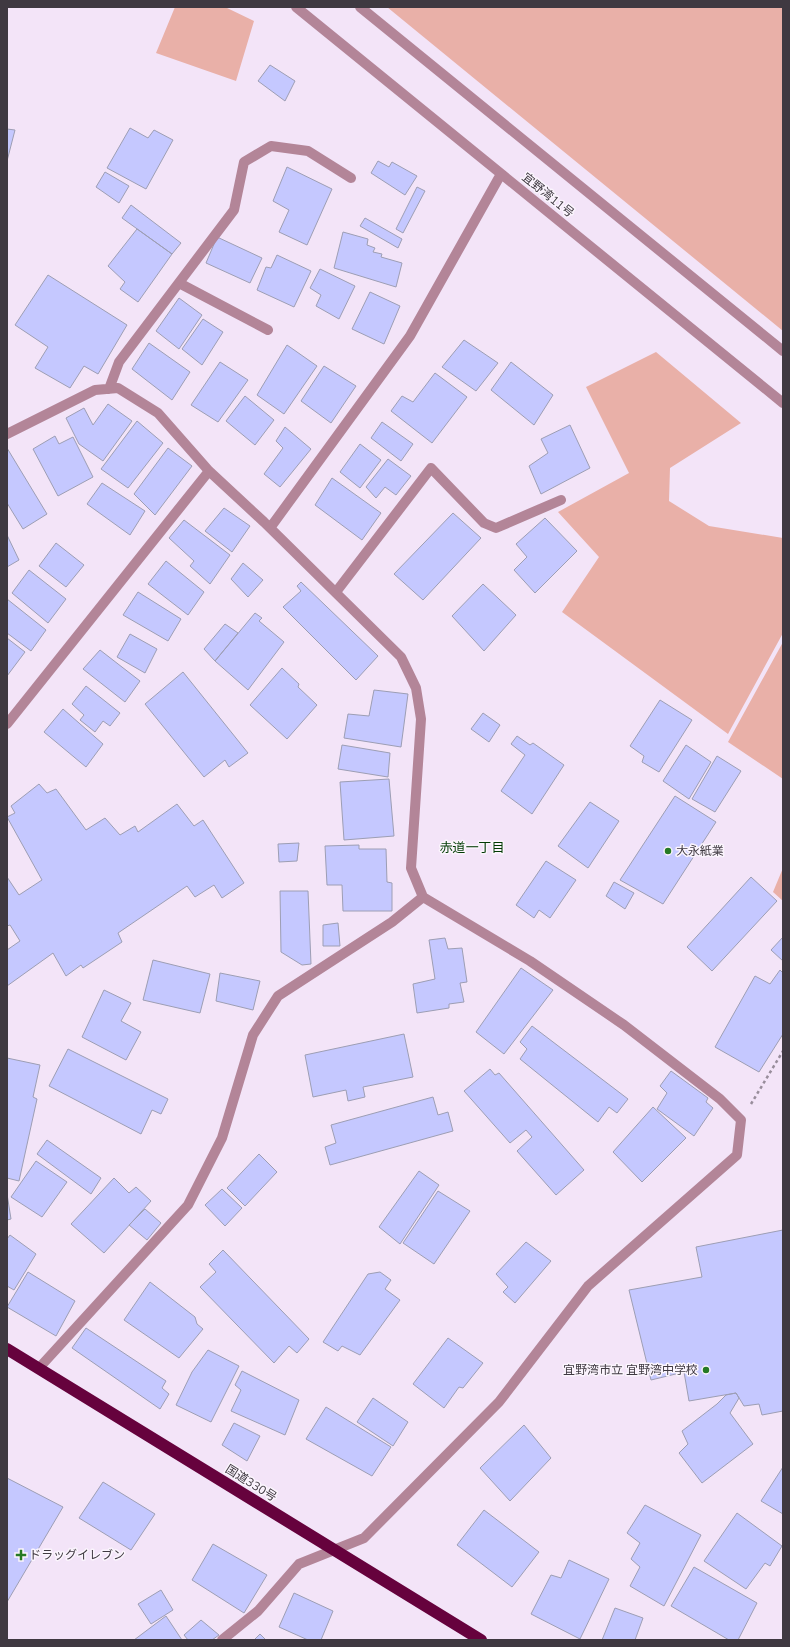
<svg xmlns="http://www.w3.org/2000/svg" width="790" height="1647" font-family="'Nunito Sans','Noto Sans JP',sans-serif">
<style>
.green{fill:#e9b0a8}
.building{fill:#c5c8ff;stroke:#9d9eb4}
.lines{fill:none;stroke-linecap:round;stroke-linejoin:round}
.path{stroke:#988d9b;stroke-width:2.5;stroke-dasharray:3 3;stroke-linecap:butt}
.minor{stroke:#b38598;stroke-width:10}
.highway{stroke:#66023d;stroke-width:12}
.poi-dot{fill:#267a25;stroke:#fbf5fd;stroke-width:1.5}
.labels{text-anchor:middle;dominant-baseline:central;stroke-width:3;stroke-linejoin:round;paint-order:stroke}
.street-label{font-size:12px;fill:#3f3941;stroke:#fbf5fd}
.poi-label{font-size:12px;fill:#3f3941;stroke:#fbf5fd;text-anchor:start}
.neighbourhood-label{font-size:13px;fill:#013a03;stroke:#fbf5fd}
</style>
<rect width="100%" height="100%" fill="#f3e4f8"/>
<path class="green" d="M175,7H225L254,21L236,81L156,53Z
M387,7H783V331Z
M656,352L741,423L670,468L669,501L709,526L783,538V633L728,734L562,612L599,557L558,512L629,473L586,387Z
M783,642V779L728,742Z
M783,868V901L773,892Z"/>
<path class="building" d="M270,65L295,81L285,101L258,81Z
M130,128L148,138L154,130L173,140L146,189L107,168Z
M7,129L15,130L7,161Z
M378,161L389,167L392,162L417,176L405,195L371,173Z
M287,167L332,189L307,245L279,232L289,210L273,201Z
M105,172L129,186L119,203L96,187Z
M417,187L425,191L403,233L396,229Z
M131,205L181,243L172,254L122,218Z
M365,218L402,239L398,248L360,226Z
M137,229L172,254L138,302L120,289L125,282L108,266Z
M343,232L368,239L367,245L375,248L373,252L382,254L381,257L402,263L396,287L334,268Z
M217,237L262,258L250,283L206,263Z
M277,255L311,271L294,307L257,290L266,267L271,268Z
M320,269L355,286L339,319L316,306L321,295L310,288Z
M48,275L127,325L98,374L84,366L70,388L35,368L48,347L15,325Z
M370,292L400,306L384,344L352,329Z
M179,298L202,315L179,349L156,331Z
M203,319L223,332L202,365L182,349Z
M464,340L498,363L476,391L442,367Z
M149,343L190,372L172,400L132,369Z
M287,345L317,366L284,414L257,395Z
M220,362L248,380L218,422L191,405Z
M511,362L553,395L534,425L491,390Z
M324,366L356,386L331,423L301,401Z
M435,373L467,397L432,443L391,411L402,396L413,402Z
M245,396L274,420L255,445L226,421Z
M108,404L132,421L103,461L79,444L66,418L84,408L93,425Z
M137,421L163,443L128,488L101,469Z
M382,422L413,444L401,461L371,438Z
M570,425L590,468L541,494L529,466L548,453L541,439Z
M285,427L311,449L280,487L264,474L283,448L276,441Z
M55,436L59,444L73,437L93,477L58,496L33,449Z
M360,444L381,460L360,488L340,472Z
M7,448L47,514L23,529L7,503Z
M168,448L192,466L155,515L134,494Z
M388,459L411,476L396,495L385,487L376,498L366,487Z
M332,478L381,513L362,540L315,505Z
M102,483L145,511L130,535L87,504Z
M224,508L250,526L232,552L205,531Z
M453,513L481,538L423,600L394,574Z
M545,518L577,551L535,593L514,570L527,557L516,544Z
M184,520L230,555L210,584L190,566L194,561L169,538Z
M7,535L19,560L7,567Z
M56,543L84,565L66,587L39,566Z
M166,561L204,592L188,615L148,584Z
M243,563L263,580L248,597L231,579Z
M29,570L66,599L48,623L12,593Z
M301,582L378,656L356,680L283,607L301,591L297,586Z
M483,584L516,615L484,651L452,616Z
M138,592L181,619L168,641L123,615Z
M7,599L46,630L31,651L7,633Z
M255,613L262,618L259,621L284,642L248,690L215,661Z
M225,624L238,633L215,661L204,649Z
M130,634L157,649L145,673L117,657Z
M7,638L25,652L7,676Z
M100,650L140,681L125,702L83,669Z
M282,668L299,684L298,687L317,705L287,739L250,705Z
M183,672L248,753L229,767L225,760L204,777L145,704Z
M86,686L120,713L110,726L103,721L95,732L80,720L84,715L72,704Z
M374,690L408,694L401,747L344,738L348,714L369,716Z
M660,700L692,720L659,772L642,762L644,756L630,746Z
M63,709L103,744L86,767L44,732Z
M483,713L500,725L489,742L471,729Z
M517,736L530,745L533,743L564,765L532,814L501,791L525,755L511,744Z
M342,745L390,753L388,777L338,769Z
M686,745L711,762L689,799L663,781Z
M717,756L741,771L715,812L692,799Z
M389,779L394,836L344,840L340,782Z
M39,784L47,793L56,789L86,830L105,818L120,835L135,826L138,832L177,804L194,826L203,820L244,883L222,898L214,885L195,897L187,886L118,933L122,942L83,968L81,965L66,976L53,953L7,986V950L20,941L10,925L7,926V877L19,895L42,880L7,817L15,813L11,806Z
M675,796L716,822L663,904L620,880Z
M590,802L619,821L588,868L558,846Z
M299,843L297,861L279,862L278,844Z
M359,845V849H386L387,882L392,883V911H343L342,885H327L325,846Z
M546,861L576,880L550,918L539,910L534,918L516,905Z
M751,877L777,901L712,971L687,947Z
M614,882L634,893L625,909L606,896Z
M280,891H308L311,964L302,965L281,952Z
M338,923L340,946H323V925Z
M783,937V961L771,950Z
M445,938L448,949L462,948L467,982L460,983L464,1002L449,1004V1008L417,1013L413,984L435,979L429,940Z
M153,960L210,974L200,1013L143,1000Z
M521,968L553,990L504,1054L476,1032Z
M780,970L783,973V1034L759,1072L715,1047L755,976L770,984Z
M220,973L260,981L253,1010L216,1001Z
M104,990L131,1003L121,1021L141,1032L126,1060L82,1037Z
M532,1026L628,1099L617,1113L609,1107L598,1122L520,1059L527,1049L520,1042Z
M404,1034L413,1077L363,1087L365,1097L348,1101L346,1090L313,1097L305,1055Z
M68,1049L168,1099L161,1114L152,1110L141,1134L49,1086Z
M7,1058L40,1065L33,1097L37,1099L19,1181L7,1178Z
M490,1069L495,1075L499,1073L584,1170L556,1195L517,1151L532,1137L526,1130L510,1143L464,1091Z
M671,1071L708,1098L706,1102L713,1108L694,1136L657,1109L667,1093L660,1086Z
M433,1097L438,1115L448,1112L453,1131L330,1165L325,1147L336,1143L331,1125Z
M653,1107L686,1138L642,1182L613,1152Z
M47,1140L101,1178L91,1194L37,1154Z
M259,1154L277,1172L245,1206L227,1188Z
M36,1161L67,1182L42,1217L11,1197Z
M419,1171L439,1185L400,1244L379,1227Z
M114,1178L129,1193L136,1187L151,1201L104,1253L71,1224Z
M222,1189L242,1208L225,1226L205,1205Z
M438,1191L470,1211L434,1264L403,1243Z
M7,1194L11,1219L7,1220Z
M145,1209L161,1223L147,1240L129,1225Z
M783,1230V1411L762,1415L759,1404L744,1406L736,1393L689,1401L684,1372L651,1380L629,1290L702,1277L696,1247Z
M10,1235L36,1254L14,1290L7,1286V1239Z
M526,1242L551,1261L515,1303L503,1292L508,1287L496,1274Z
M223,1250L309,1339L297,1353L289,1346L274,1363L200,1287L216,1272L209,1264Z
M28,1272L75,1301L56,1336L7,1307Z
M380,1272L391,1280L385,1289L400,1300L360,1355L342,1346L338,1351L323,1342L368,1274Z
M150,1282L195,1317L197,1324L203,1329L179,1358L124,1320Z
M86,1328L166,1381L162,1388L169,1394L160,1409L72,1348Z
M448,1338L483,1363L463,1388L459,1387L444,1408L413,1384Z
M208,1350L239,1366L211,1422L176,1405L192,1372Z
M242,1371L299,1400L285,1435L231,1411L241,1390L235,1385Z
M736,1393L739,1398L730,1413L753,1444L702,1483L679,1453L688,1444L682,1431L717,1404L726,1395Z
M373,1398L408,1422L393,1446L357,1422Z
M326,1407L391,1447L372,1476L306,1439Z
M234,1423L260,1436L247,1461L222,1445Z
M524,1425L551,1458L510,1501L480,1468Z
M783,1467V1514L761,1501Z
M7,1478L63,1507L7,1602Z
M103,1482L155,1514L131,1550L79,1518Z
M645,1505L701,1535L664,1606L630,1586L640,1567L631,1559L640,1543L627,1533Z
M484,1510L539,1552L512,1587L457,1545Z
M737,1513L782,1546L770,1566L765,1563L746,1589L704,1561Z
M213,1544L267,1575L244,1613L192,1580Z
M569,1560L609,1579L580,1639L531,1614L551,1575L561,1578Z
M694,1567L757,1603L738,1640H729L671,1606Z
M161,1590L173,1610L151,1624L138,1604Z
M294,1593L333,1611L321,1640H308L279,1627Z
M615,1608L643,1618L635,1640H602Z
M166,1616L182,1640H134Z
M201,1620L219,1635L212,1640H188L184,1635Z
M260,1634L266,1640H254Z"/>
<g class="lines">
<path class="path" d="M751,1104L783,1051"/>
<path class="minor" d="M296,7L783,403
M360,7L783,351
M179,283L268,330
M109,389L119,362L234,210L244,162L271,146L308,151L351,178
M7,434L95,390L118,388L158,413L209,471L264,522L401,657L416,688L421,719L411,868L423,897L530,961L624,1025L720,1099L741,1120L737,1155L588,1286L499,1402L364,1538L299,1564L258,1611L222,1640
M270,528L410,336L501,174
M336,592L431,468L484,523L496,528L561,500
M7,724L209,471
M39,1368L188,1205L222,1138L253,1035L278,996L392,922L423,897"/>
<path class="highway" d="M7,1349L481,1640"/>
</g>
<g class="poi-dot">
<circle cx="668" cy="851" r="4"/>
<circle cx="706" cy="1370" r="4"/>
<path d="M19 1549h4v4h4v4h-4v4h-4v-4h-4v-4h4z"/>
</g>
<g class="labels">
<g class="street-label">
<text transform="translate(548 195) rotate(39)">宜野湾11号</text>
<text transform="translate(251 1483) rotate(32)">国道330号</text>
</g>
<g class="poi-label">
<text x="676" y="851">大永紙業</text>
<text x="698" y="1370" text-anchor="end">宜野湾市立 宜野湾中学校</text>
<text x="29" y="1555">ドラッグイレブン</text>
</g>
<g class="neighbourhood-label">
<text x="472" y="848">赤道一丁目</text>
</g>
</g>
<rect width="790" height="1647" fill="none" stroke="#3f3941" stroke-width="16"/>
</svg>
